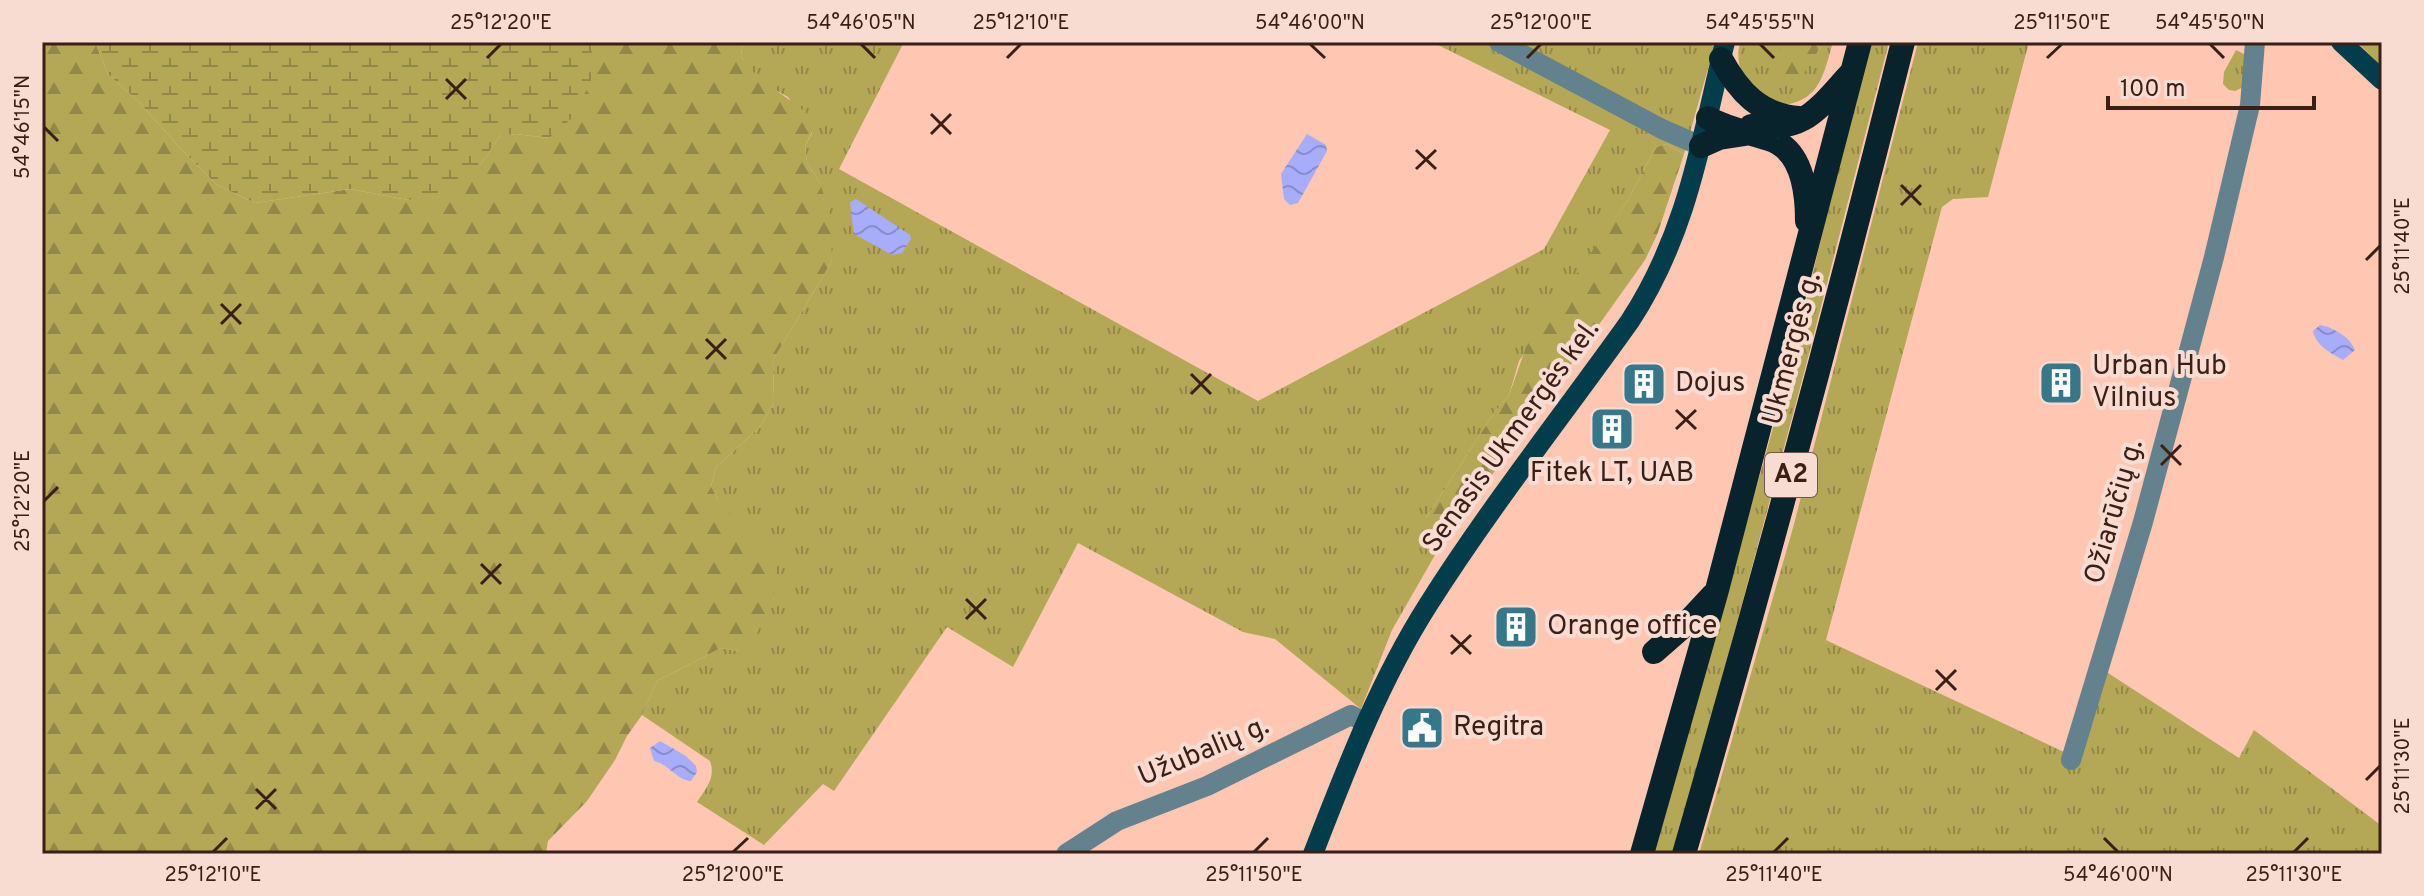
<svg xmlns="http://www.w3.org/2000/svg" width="2424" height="896" font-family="Overpass,sans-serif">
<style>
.grass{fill:url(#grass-tufts)}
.forest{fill:url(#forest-firs)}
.wetland{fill:url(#wetland-marsh)}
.water{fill:url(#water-waves)}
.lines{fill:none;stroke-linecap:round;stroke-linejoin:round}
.minor{stroke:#63828d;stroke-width:20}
.major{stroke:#023d4c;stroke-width:20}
.highway{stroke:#08232b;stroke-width:24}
.ticks{fill:none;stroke:#391f16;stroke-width:3}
.labels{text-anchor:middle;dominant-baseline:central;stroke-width:8;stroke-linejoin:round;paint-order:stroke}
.shield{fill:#f8dbd1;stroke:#72574e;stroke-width:2}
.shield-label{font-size:26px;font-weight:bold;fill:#391f16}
.street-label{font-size:28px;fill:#391f16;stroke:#f8dbd1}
.poi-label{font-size:28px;fill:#391f16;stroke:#f8dbd1;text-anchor:start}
.neatline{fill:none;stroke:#391f16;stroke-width:3}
.ticks-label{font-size:20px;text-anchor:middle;fill:#391f16}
</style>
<defs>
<pattern id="grass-tufts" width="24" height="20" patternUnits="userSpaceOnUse" patternTransform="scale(2)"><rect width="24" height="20" fill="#b4a857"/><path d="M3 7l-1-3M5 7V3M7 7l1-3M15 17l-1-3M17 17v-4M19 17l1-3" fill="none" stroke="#938847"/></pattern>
<pattern id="forest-firs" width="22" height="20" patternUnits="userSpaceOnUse" patternTransform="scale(2)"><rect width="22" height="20" fill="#b4a857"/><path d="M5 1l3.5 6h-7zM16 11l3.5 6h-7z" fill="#938847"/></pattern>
<pattern id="wetland-marsh" width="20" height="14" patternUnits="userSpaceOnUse" patternTransform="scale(2)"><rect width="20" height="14" fill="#b4a857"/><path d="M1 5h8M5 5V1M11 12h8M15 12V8" fill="none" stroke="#938847"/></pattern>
<pattern id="water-waves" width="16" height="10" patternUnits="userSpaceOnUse" patternTransform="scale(2)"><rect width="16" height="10" fill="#a7acfb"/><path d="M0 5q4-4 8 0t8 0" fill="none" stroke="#898bca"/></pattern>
</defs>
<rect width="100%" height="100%" fill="#ffc6b2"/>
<path class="grass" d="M743,42H904L839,169L1258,401L1544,249L1610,130L1432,42H1707L1714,47L1684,154L1666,144L1656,147L1629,198L1519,361L1509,395L1494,413L1426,518L1424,545L1435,555L1392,630L1361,709L1275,639L1243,632L1078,543L1013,667L947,627L834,791L823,784L764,845L697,802C706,788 716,778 710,761L642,715L657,681L721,648L739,651L718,500L711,486L716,467L759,428L774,403L773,360L832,261L820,183L807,163L805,146L812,133L788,97L766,85L750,70L741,56Z
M1740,42H1783L1781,44L1817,53L1824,42H1833C1822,81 1818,105 1771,106C1750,84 1733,75 1740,42Z
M1869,42H1889L1804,373L1675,854H1654L1790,367Z
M1918,42H2029L1988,197L1953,199L1942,207L1826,640L2079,759L2105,671L2239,758L2254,730L2382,826V854H1699L1793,528Z
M2236,50L2244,54V87L2235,91L2229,90L2223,84L2224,72Z"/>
<path class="forest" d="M42,42H95L108,74L141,104L180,148L217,185L255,203L350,189L408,200L480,165L500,136L515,134L549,138L592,47L588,42H743L741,56C761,88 788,93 812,119V132L805,146L807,163L820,183L830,214L832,261L773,360L774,403L759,428L716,467L711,486L718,500L776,564V588L753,643L739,651L721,648L657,681L642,715L627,736L615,760L587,801L548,841L546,854H42Z
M1783,42H1824L1800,79C1788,82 1782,80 1773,72L1772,63Z
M2357,42H2382V67Z
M1666,144L1684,154L1657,235L1645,260L1435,555L1423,545L1420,538L1426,518L1494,413L1509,395L1526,347L1629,198L1656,147Z"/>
<path class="wetland" d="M95,42H588L592,47L591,81L573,117L549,138L515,134L500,136L480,165L452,190L408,200L350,189L255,203L217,185L180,148L141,104L108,74Z"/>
<path class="water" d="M1307,134L1326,145L1327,151L1298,203L1290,205L1284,199L1281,174Z
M856,199L910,235L911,239L902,253L892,255L854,234L850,202Z
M2320,325C2333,327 2351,338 2355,350L2343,360C2331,353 2316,346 2313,331Z
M660,741L686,756L696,766L697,772L691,781C676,780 669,764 654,761L650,748Z"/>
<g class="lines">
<path class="minor" d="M1499,42L1662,129L1701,146
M2071,760L2143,522L2214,257L2250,105L2255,42
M1066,854L1117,821L1207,786L1351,715L1366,723"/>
<path class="major" d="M2341,42L2382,80
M1313,854C1346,769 1379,682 1428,605C1490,507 1563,415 1630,321C1687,234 1701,141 1725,42"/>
<path class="highway" d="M1721,59C1739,92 1760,115 1799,118
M1708,118C1728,129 1747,132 1769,139C1802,149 1807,192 1807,221
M1751,126C1806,133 1818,108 1852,72
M1701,146L1719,138L1745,134
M1654,652L1686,624L1713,595
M1642,854L1717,590L1860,42
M1684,854C1762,584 1835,314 1903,42"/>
</g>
<path class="ticks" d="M861,44L875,58M1310,44L1325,58M1760,44L1774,58M2210,44L2224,58M487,58L501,44M1007,58L1021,44M1527,58L1541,44M2047,58L2062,44M446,79L466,99M446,99L466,79M931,114L951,134M44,127L58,141M931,134L951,114M1416,150L1436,169M1416,169L1436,150M1901,185L1921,205M1901,205L1921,185M2366,260L2380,246M221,304L241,324M221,324L241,304M706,339L726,359M706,359L726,339M1191,374L1211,394M1191,394L1211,374M1676,410L1696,429M1676,429L1696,410M2161,445L2181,465M2161,465L2181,445M44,501L58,487M481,564L501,584M481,584L501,564M966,599L986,619M966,619L986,599M1451,635L1471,654M1451,654L1471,635M1936,670L1956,690M1936,690L1956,670M2366,780L2380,766M256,789L276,809M256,809L276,789M2104,838L2118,852M213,852L227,838M733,852L748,838M1254,852L1268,838M1774,852L1788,838M2294,852L2308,838"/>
<defs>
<g id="building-square" transform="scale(2.3)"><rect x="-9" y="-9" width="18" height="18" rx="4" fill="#36778a" stroke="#f8dbd1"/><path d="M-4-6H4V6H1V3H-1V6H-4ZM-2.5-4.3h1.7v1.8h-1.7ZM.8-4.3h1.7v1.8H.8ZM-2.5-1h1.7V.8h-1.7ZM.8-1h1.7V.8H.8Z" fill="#fff"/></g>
<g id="civic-square" transform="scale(2.3)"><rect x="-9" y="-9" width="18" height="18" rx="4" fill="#36778a" stroke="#f8dbd1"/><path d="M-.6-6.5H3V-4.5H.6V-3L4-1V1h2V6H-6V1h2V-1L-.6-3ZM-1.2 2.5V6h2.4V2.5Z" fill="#fff"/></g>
</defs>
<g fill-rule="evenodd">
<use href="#building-square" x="2061" y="383"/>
<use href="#building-square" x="1644" y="384"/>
<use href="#building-square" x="1612" y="429"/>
<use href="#building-square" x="1516" y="627"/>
<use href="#civic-square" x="1422" y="728"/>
</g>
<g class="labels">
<rect class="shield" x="1765" y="453" width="52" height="44" rx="6"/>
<g class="shield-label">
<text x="1791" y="475">A2</text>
</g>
<g class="street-label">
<text transform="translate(1793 349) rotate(-75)">Ukmergės g.</text>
<text transform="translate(1512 437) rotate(-54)">Senasis Ukmergės kel.</text>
<text transform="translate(2115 512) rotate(-74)">Ožiarūčių g.</text>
<text transform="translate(1204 752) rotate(-23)">Užubalių g.</text>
</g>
<g class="poi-label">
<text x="2092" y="367">Urban Hub<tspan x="2092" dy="32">Vilnius</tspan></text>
<text x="1675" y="384">Dojus</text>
<text x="1612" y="474" text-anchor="middle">Fitek LT, UAB</text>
<text x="1547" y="627">Orange office</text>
<text x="1453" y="728">Regitra</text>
</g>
</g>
<rect width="2424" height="896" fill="none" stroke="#f8dbd1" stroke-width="88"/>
<path d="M2108 96v12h206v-12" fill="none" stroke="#391f16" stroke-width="4"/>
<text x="2120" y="96" font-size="24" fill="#391f16" stroke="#f8dbd1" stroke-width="6" paint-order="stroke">100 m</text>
<rect x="44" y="44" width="2336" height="808" class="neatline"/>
<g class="ticks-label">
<text x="501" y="29">25°12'20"E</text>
<text x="861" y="29">54°46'05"N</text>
<text x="1021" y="29">25°12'10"E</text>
<text x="1310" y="29">54°46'00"N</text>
<text x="1541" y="29">25°12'00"E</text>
<text x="1760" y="29">54°45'55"N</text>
<text x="2062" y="29">25°11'50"E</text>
<text x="2210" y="29">54°45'50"N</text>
<text transform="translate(22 127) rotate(-90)" y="7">54°46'15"N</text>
<text transform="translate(2402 246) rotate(-90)" y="7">25°11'40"E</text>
<text transform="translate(22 501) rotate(-90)" y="7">25°12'20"E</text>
<text transform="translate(2402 766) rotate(-90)" y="7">25°11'30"E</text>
<text x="213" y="881">25°12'10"E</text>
<text x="733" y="881">25°12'00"E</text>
<text x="1254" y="881">25°11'50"E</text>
<text x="1774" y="881">25°11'40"E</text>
<text x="2118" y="881">54°46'00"N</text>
<text x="2294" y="881">25°11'30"E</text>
</g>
</svg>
